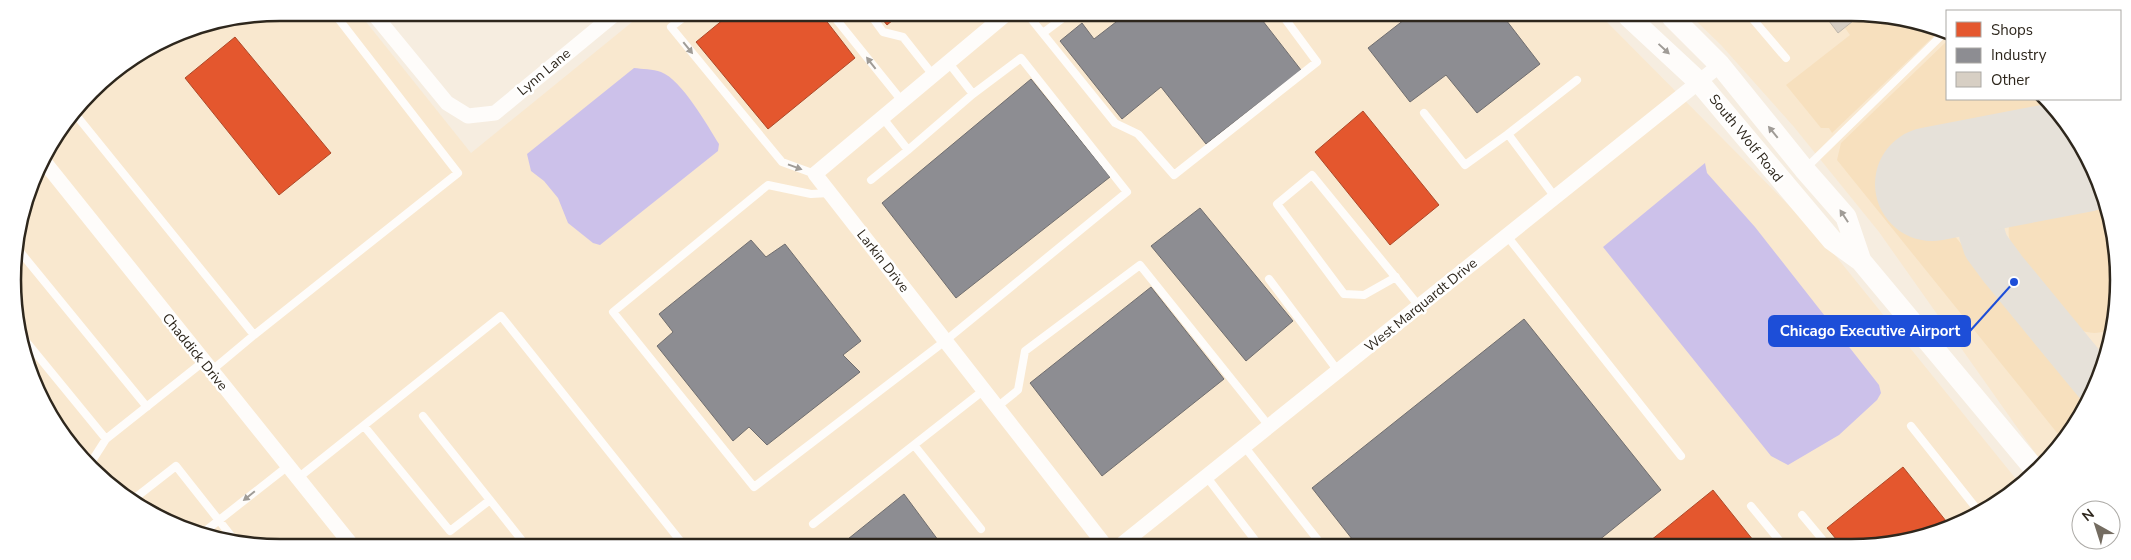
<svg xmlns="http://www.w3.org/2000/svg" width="2131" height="560" font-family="'Nunito Sans',sans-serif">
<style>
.built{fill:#f9e8cf}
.green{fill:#f7e0be}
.water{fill:#ccc1ea}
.shops{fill:#e4572e;stroke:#ad4929}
.industry{fill:#8d8d92;stroke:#706e6f}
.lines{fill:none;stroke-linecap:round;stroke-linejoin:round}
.taxiway{stroke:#e6e1d9;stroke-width:46}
.runway{stroke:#e6e1d9;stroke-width:114}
.building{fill:#d7cfc4;stroke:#bfb7ac}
.lane{stroke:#fefcfa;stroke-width:8}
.street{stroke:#fefcfa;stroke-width:15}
.secondary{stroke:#fefcfa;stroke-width:21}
.oneway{fill:#a09c97}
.labels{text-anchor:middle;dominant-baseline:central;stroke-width:5;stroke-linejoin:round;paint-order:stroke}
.street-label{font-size:14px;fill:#2e271d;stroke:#fff}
.rim{fill:none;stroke:#2e271d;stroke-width:2.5}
.leader{fill:none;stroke:#1d4ed8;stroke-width:2}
.callout-dot{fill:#1d4ed8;stroke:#fff;stroke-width:2}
.callout{fill:#1d4ed8;stroke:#1d4ed8;stroke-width:2}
.callout-label{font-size:15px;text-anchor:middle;font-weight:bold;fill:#fff}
</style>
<rect width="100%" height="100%" fill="#f6ede0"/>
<path class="built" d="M280,13H359L471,153L642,14L1602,17L1822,239L2020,484L1969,520L1886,545L228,542L132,503L68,443L22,350L13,262L40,161L103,79L178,33Z
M1692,17L1903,18L1947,36V99H2041L2073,131L2113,228V332L2091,399L2043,464L1879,232L1794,127L1721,45Z"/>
<path class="green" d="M1858,17L1903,18L1938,32L1832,133L1829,128H1821L1786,85L1850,35L1845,28Z
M1947,41V99H2041L2071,129L1925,158L1936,213L2089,401L2062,439L1837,160L1841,143Z
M2095,183L2113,228V327C2102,335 2089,334 2076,329C2062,311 2012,256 2009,237C2007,224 2013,208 2024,200C2037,191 2078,187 2095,183Z"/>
<path class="water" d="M634,68C642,69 653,69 661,72C682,80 707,125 719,144L718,151L600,245L593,243L568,223L558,198L544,181L531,171L527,154Z
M1705,163L1707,173L1755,227L1879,385L1881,393L1877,400L1839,435L1788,465L1771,456L1603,247Z"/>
<path class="shops" d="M730,14H821L855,58L768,129L696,42Z
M878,14H900L887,25Z
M235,37L331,153L279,195L185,78Z
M1363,111L1439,205L1390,245L1315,152Z
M1903,467L1950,526L1886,545H1841L1827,528Z
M1713,490L1757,545H1645Z"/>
<path class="industry" d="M1125,15L1259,16L1301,70L1206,144L1161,87L1122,119L1060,41L1082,23L1094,39Z
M1409,16H1503L1540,64L1477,113L1446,75L1410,102L1368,48Z
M1031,79L1110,177L956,298L882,203Z
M1200,208L1293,321L1246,361L1151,246Z
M751,240L766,257L785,244L861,341L843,355L860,372L767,445L749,427L733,441L657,346L673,332L659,314Z
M1151,287L1224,379L1102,476L1030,383Z
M1524,319L1661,490L1593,545L1356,544L1312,488Z
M904,494L941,544L843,543Z"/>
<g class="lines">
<path class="taxiway" d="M2042,163L1996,187L1986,202L1981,221L1982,234L1986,246L2003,269L2096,382"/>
<path class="runway" d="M1932,184L2083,155"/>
</g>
<path class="building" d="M1826,17H1858L1838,33Z"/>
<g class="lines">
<path class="lane" d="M688,14L671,27L782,162L815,174
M832,14L902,101
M870,14L883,32L903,37L933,75
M988,15L995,23
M1028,15L1115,123L1138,134L1174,175L1317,62L1283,16
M1751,17L1786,58
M1043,33L1067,15
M1424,113L1465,165L1508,134
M76,115L254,335L458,173L334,13
M882,117L908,150L973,94
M1806,168L1943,34
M871,180L908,150
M829,193L811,194L768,185L613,312L754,487L945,341L1127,192L1021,58L973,94L948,62
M1555,197L1508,134L1577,80
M1507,236L1681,456
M17,248L147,407
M1396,277L1364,295L1344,294L1277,204L1312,175L1419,306
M1269,279L1338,371
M20,334L106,439L203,362
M211,371L254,335
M997,407L1018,390L1025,351L1140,265L1269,426
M364,426L450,531L490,500L423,416
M1911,426L1980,513
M914,445L981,529
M1244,446L1321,544
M90,464L106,439
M1206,476L1258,544
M298,478L501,316L682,543
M490,500L524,543
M1751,506L1783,545
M142,507L135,498L176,466L236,542
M1802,515L1827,545
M813,524L984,390
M204,532L288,466"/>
<path class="street" d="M373,13L447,103L468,116L495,113L615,14
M1005,15L815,174L1104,544
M42,159L350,543
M1122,544L1720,65"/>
<path class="secondary" d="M1629,17L1699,82L1832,240L1861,261L2037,472
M1672,17L1720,65L1804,169L1846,217L1861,261"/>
</g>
<defs><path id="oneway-solid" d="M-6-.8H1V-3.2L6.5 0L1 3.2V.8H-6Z" transform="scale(1.25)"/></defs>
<g class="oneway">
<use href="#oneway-solid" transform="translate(688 48) rotate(51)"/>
<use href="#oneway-solid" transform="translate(1664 49) rotate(43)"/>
<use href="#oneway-solid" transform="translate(871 63) rotate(-128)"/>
<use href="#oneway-solid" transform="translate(1773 132) rotate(-129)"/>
<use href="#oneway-solid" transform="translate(795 167) rotate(20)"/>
<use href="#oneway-solid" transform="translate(1844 216) rotate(-123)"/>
<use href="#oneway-solid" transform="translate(249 496) rotate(141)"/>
</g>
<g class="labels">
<g class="street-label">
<text transform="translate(544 72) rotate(-40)">Lynn Lane</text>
<text transform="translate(1746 138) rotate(51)">South Wolf Road</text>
<text transform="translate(883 261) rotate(52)">Larkin Drive</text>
<text transform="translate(1421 305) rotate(-39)">West Marquardt Drive</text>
<text transform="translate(195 352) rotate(51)">Chaddick Drive</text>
</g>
</g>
<path d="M0 0H2131V560H0ZM280 21H1851A259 259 0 0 1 2110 280V280A259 259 0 0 1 1851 539H280A259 259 0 0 1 21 280V280A259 259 0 0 1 280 21Z" fill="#fff" fill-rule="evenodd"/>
<path class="rim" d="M280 21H1851A259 259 0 0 1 2110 280V280A259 259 0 0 1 1851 539H280A259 259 0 0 1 21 280V280A259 259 0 0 1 280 21Z"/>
<path class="leader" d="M2014 282L1970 331"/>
<circle class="callout-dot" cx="2014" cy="282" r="5"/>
<rect class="callout" x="1769" y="316" width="201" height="30" rx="5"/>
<g class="callout-label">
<text x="1870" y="336">Chicago Executive Airport</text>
</g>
<rect x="1946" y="10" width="175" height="90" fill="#ffffff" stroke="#aba9a5"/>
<rect x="1956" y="22" width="25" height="15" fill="#e4572e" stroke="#aba9a5"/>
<text x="1991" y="35" font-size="15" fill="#2e271d">Shops</text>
<rect x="1956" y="48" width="25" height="15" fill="#8d8d92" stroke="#aba9a5"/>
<text x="1991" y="60" font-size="15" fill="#2e271d">Industry</text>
<rect x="1956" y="72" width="25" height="15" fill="#d7cfc4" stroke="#aba9a5"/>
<text x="1991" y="85" font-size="15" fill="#2e271d">Other</text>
<g transform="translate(2096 525) rotate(321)"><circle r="24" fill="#ffffff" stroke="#aba9a5"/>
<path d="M0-4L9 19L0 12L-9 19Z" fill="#746c61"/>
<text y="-8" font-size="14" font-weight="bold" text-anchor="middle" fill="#2e271d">N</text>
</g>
</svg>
